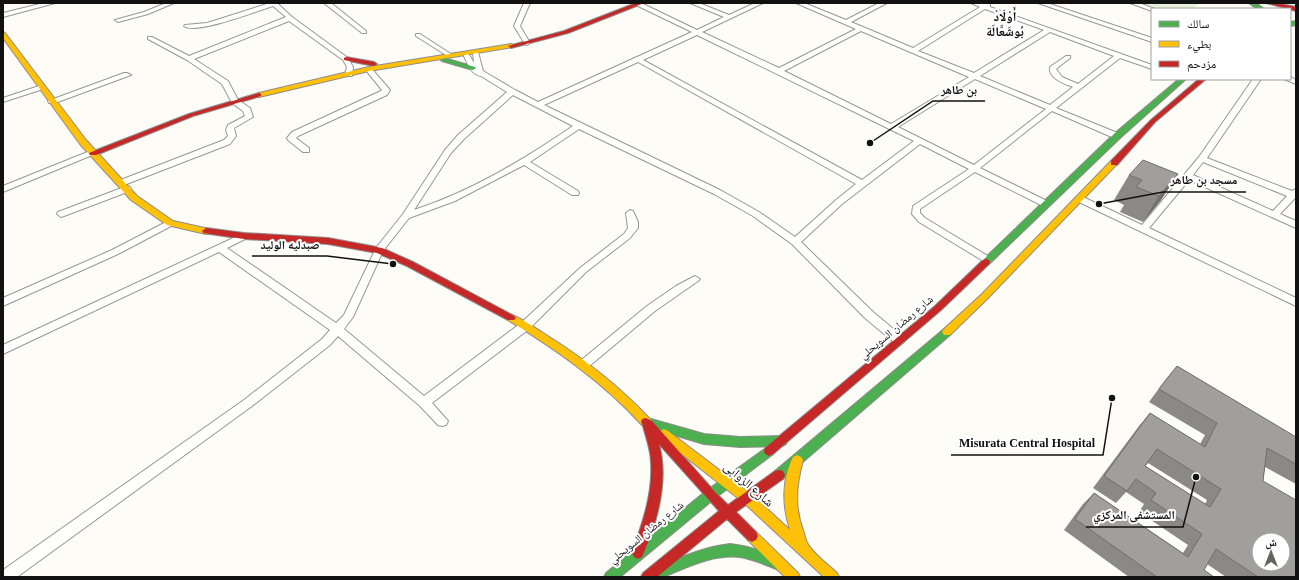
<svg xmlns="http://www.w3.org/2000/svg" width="1299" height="580" font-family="'Times New Roman','Noto Naskh Arabic',serif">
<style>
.cemetery{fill:#e9eedb}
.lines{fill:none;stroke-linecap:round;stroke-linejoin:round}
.street-casing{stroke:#979795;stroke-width:2}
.fast-casing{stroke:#8e8d8b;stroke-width:2}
.slow-casing{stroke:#8e8d8b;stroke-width:2}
.jam-casing{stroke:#8e8d8b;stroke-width:2}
.street{fill:#fffffe;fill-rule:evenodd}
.fast{fill:#4caf50;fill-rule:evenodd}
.slow{fill:#ffc107;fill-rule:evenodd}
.jam{fill:#c62828;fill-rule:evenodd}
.wall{fill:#8a8986;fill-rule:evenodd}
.shaded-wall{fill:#716f6d}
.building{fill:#a19f9c;stroke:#716f6d;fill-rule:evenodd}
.labels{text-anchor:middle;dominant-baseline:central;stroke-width:4;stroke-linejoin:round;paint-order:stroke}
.street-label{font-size:11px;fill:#111;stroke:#fff}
.far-district-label{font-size:13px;font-weight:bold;fill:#111;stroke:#fff}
.near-street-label{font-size:13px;fill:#111;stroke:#fff}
.leader{fill:none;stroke:#111;stroke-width:1.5}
.callout-dot{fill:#111;stroke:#fff;stroke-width:1.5}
.callout-label{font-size:12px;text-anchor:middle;font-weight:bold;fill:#111;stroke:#fff;stroke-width:4;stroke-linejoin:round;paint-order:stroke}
</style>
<rect width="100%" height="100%" fill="#fdfcf7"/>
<path class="cemetery" d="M1141,3H1200L1192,9H1161Z"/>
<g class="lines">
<g class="street-casing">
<path id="street" d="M44,3H55L3,17V13Z
M166,3H174L148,14L118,22L115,20L144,12Z
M270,3H277L292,17L348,58L353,67L352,76H349L345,74L347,67L343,60L289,21L194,59L228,81L238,100L250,108L253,117L234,128L236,136L230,144L124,185H118L117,183L118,181L224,140L228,136L226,130L228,125L245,116L243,111L232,103L222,84L187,60L148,39V37H152L189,56L286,17L273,6C257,11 196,35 184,26L185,25L207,23Z
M324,3H331L366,31V33H362Z
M524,3H530L520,26L530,43L527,45L525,44L514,26Z
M636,3H641L697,30L724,17L690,3H699L729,15L755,3H763L702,32L779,68L856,29L796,3H804L846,20L879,3H887L851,22L913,48L980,7L971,3C977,3 984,3 990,4V7L1152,65V69L1120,58L1056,108L1120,134V138H1114L1052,111L980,168L1049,202L1050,204L1049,206H1043L975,172L920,209V213L925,218L991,258L993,260L991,262H985L919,222L912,214L913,206L969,169L920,144L842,204L801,242L873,312L903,337L904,340L903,343L899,344L895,343L865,318L792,244L753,216L714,194L579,129L530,162L578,191L579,193L578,195H572L524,165L455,201L409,218L383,251L353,317L344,329L424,396L521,323L580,268L624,234L628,228L626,213L630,210L633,211L638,222V228L630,238L586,272L529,329L432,403L448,421L446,425L442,426L438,425L420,406L338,336L330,345L252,406L17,577H3V570L244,400L322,339L330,330L219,252L3,354V345L244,233L247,234L249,236L247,238L227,248L336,323L344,315L376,248L403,214L445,150L458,135L507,92L481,76C471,75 467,62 463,54L464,53H468L474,63L473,53L478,52L483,71L515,90L538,102L692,32L636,5ZM985,9L1044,30L974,73L918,51ZM861,31L969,77L891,124L784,71ZM1050,32L1114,56L1078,84L1062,77L1056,69L1070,58V56H1066L1050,67C1048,78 1064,84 1073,87L1050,105L980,76ZM697,35L914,141L862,180L643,60ZM638,62L856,184L836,200L795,237L759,212L720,190L544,105ZM975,79L1046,109L974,165L898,127ZM513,95L573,126C523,160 472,191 414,210L451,153L464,139Z
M1038,3H1047L1152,38V42Z
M1130,3H1139L1155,9H1152V11Z
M416,34H420L454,56L449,57L416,36Z
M369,67L371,68L390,90L387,95L298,136L296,138L309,148V152H303L288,140L287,138L292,132L381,91L382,90L365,69Z
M124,73H127L131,75L55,103H49L48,101Z
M1291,77L1296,80V84L1284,79H1290Z
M1253,79H1261L1207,158L1292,191L1296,189V197L1280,214L1296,221V228L1189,180L1149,228L1296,298V306L1077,201L1076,199L1077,197H1083L1142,225L1199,157ZM1203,162L1287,196L1273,211L1193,175Z
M39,86H45L46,88L3,102V98Z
M90,151H96L97,153L3,192V186Z
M127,186L130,187L131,189L130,191L64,216L61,217L57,214L58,212Z
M170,220L175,223L173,225L118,254L3,306V298L112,250Z
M695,276L700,279L698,281L655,311L587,368L583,369L579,368L577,365L579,362L647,306L676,286Z"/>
</g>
<g class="fast-casing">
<path id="fast" d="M1249,3H1256L1264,9H1257Z
M1296,21V25L1290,26V22Z
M444,58L475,67L476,68L473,70L442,61L441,60Z
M1179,79H1186L1120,138L989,264H983L982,262L983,260L1114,134Z
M947,328L950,329L952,332L950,335L783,479L779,480L775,479L773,475L775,471L944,329Z
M651,419L704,434L740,437L782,436L786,438L787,441L786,444L782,446L740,447L704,444L647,427L646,424L647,421Z
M769,446L773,448L774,451L773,454L714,499L620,577H604L606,573L706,491Z
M730,544C750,546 767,553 785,561L787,565L785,569L781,571C768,566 754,559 740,557C713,554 688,567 663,577L656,576L654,572L656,568C680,558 703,547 730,544Z"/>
</g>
<g class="slow-casing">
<path id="slow" d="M3,32L5,33L86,140L137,196L173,221L209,229L210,231L209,233L206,234L167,225L131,200L80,144L3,38Z
M511,44L513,45V47L369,71L259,97L256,95L259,93L369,67Z
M1111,161H1117L1118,163L988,298L950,335H944L942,332L944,329L982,294Z
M511,315C522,318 533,327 543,333C582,357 618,385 650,419L651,422L650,425L646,426L642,425C603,382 557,350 508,320L506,318L508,316Z
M664,429L668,431L751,494L790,530C782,506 782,479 793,457L797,455L801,457L803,460C796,486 794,508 804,533C805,538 807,544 810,547C817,557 829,565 837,573L839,577H824L743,502L660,437L659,434L660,431Z
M752,530L756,532L798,573L800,577H785L748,540L746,536L748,532Z"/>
</g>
<g class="jam-casing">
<path id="jam" d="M636,3H644L568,33L511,48L508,46L564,31Z
M1266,3H1276L1296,7V11Z
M346,57L374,62L377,64L374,66L344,60V58Z
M1199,79H1206L1155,122L1117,165H1111V161L1151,120Z
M259,93L261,94V96L193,116L96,155H90L89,153L189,114Z
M206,228L244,233L328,238L382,248L413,262L514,316L516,318L514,320H508L407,266L377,253L328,244L244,239L203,233L202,231Z
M986,259L989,260L990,262L989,264L941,310L773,454L769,456L765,454L764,451L765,448L935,306L983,260Z
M646,418L652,421L714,491L728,505L775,471L779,470L783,471L785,475L783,479L736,512L756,532L758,536L756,540L752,542L748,540L727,519L657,577H641L643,573L719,511L659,444C669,481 657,523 642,557L638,559L634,557L632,553C642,524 653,494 651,463C651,450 646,438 643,426L641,422L642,419Z"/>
</g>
<use href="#street" class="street"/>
<use href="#fast" class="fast"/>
<use href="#slow" class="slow"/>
<use href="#jam" class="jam"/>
</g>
<path class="wall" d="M1178,174L1161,200L1143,222L1120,212L1124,205L1114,200L1129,175Z
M1177,366L1296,437V484L1265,467L1263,481L1296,577H1226L1207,564L1204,570L1214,577H1129L1064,530L1083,504L1094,493L1183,553L1188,545L1139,512L1144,504L1126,492L1116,503L1093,488L1139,426L1150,413L1200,444L1205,435L1149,402L1166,379ZM1148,463L1207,500L1205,504L1145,466Z"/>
<path class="shaded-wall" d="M1178,174L1161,200L1143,222L1159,196Z"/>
<path class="building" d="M1143,160L1178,174L1159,196L1136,187L1142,180L1129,175Z
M1177,366L1296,437V464L1267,448L1263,481L1296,500V577H1258L1216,549L1204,570L1214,577H1157L1075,519L1094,493L1188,557L1202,534L1151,500L1156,493L1136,479L1127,491L1104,476L1150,413L1205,447L1217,423L1159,389ZM1157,449L1221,489L1210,507L1145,466ZM1259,540H1283V564H1259Z"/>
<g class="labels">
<g class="street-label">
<text transform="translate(896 327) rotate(-40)">شارع رمضان السويحلي</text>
<text transform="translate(646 532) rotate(-39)">شارع رمضان السويحلي</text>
</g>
<g class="far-district-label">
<text x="1005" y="16">أَوْلَادْ<tspan x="1005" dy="15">بُوشَعَّالَة</tspan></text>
</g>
<g class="near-street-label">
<text transform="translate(749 484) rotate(41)">شارع الزوابى</text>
</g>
</g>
<path class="leader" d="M870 143L933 101H985M1099 204L1163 192H1246M393 264L327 256H252M1112 398L1103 455H951M1196 477L1183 527H1086"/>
<g class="callout-dot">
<circle cx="870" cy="143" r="4"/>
<circle cx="1099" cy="204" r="4"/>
<circle cx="393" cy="264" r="4"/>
<circle cx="1112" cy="398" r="4"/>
<circle cx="1196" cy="477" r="4"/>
</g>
<g class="callout-label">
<text x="959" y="94">بن طاهر</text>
<text x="1204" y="184">مسجد بن طاهر</text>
<text x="290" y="249">صبدليه الوليد</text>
<text x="1027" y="447">Misurata Central Hospital</text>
<text x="1134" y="519">المستشفى المركزي</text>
</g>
<rect width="1299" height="580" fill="none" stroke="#111111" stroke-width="8"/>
<rect x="1151" y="8" width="140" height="72" fill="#ffffff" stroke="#a0a0a0"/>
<rect x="1159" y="21" width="20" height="6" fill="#4caf50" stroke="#a0a0a0"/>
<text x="1187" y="28" font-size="12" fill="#111111">سالك</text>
<rect x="1159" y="41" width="20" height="6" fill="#ffc107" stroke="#a0a0a0"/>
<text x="1187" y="48" font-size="12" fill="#111111">بطيء</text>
<rect x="1159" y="61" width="20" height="6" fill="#c62828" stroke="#a0a0a0"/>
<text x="1187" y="68" font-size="12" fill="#111111">مزدحم</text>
<g transform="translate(1271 552)"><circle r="19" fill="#ffffff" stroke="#a0a0a0"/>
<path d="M0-3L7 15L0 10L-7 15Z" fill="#646362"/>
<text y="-6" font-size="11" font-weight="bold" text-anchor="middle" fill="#111111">ش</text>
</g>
</svg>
